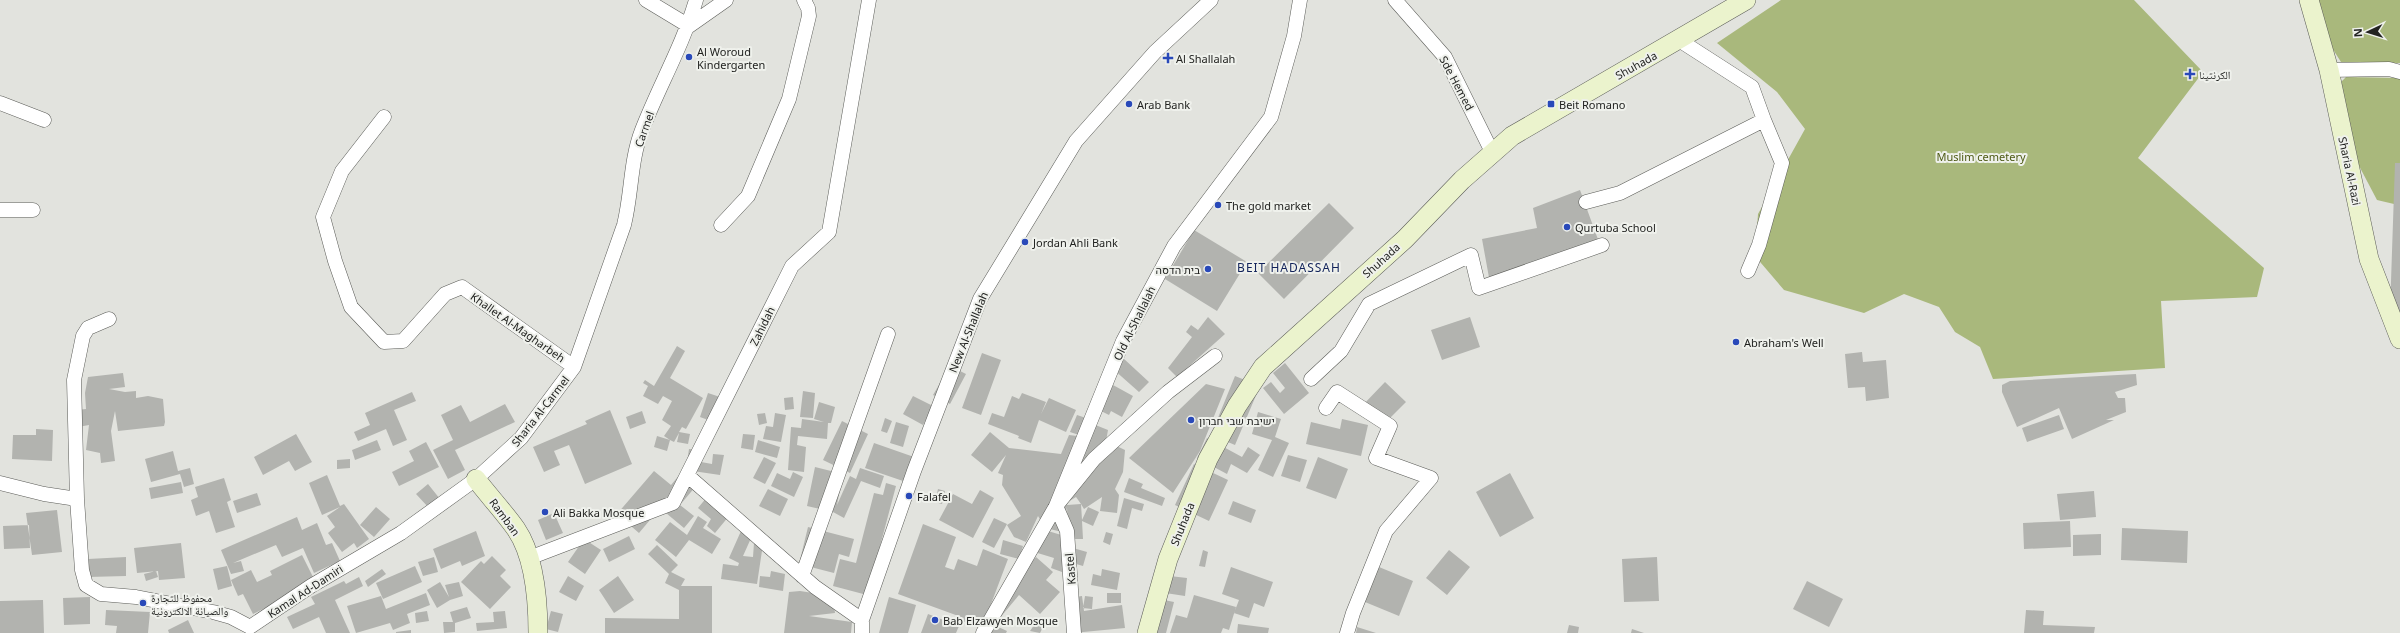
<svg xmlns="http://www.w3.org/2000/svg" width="2400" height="633" font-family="'Noto Sans','Noto Naskh Arabic',Heebo,sans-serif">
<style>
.green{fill:#a9b87c}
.building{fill:#b2b3af;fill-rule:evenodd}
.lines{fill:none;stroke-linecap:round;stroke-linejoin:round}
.street-casing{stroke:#5b5c58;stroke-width:15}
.secondary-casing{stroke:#5b5c58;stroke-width:20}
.street{stroke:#fff;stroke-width:14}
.secondary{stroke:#ebf3cd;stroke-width:19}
.poi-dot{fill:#2949b9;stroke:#eff1ec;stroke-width:1.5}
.labels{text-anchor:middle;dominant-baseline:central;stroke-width:4;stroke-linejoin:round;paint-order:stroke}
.poi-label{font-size:11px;fill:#222321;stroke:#eff1ec;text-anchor:start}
.street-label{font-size:11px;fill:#222321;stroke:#eff1ec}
.park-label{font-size:11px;fill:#4d5a14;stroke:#eff1ec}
.neighbourhood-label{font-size:12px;letter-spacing:1px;fill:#12235a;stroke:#eff1ec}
</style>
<rect width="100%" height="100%" fill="#e2e3de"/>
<path class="green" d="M1781,0H2134L2203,72L2138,158L2264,268L2257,297L2161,301L2165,368L1993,379L1980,347L1955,332L1939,307L1904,294L1864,313L1784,290L1755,256L1758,214L1805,129L1777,92L1717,43Z
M2315,0H2400V63L2341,62L2327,40Z
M2346,77L2400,78V163L2394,204L2377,200L2357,162L2340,83Z"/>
<path class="building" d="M2395,163H2400V311H2390Z
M1580,190L1600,245L1490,283L1482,239L1537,228L1533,208Z
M1329,203L1354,228L1284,299L1258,273Z
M1194,230L1247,262L1217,311L1165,279Z
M1208,317L1225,334L1177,377L1168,368L1192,337L1186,332L1191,325L1198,330Z
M1470,317L1480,347L1442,360L1431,330Z
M677,346L685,351L670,378L703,398L686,429L682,427L679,432L690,434L688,444L677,442L679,433L674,442L670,440L667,451L654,447L657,436L670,440L664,436L671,426L662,420L672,401L663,396L658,404L643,396L648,386L643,383L645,380L654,386Z
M1862,352L1863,362L1886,360L1889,398L1866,401L1865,387L1848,388L1845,354Z
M982,353L1001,360L981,415L962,408Z
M1123,358L1149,382L1139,392L1113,369Z
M1285,363L1309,393L1284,414L1263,388L1271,382L1280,393L1285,388L1273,373Z
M950,366L966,374L950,404L933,395Z
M123,373L125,387L109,389L125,392L136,391V398L148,396L163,399L165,422L164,426L118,431L115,411L111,431L115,461L101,463L100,453L86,450L89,425L78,427L77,410L86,409L85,393L88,377Z
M2136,374L2137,385L2115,392L2118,398H2125L2126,412L2106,420H2114L2072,439L2059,408L2017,427L2002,392V385L2010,381Z
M1235,376L1260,386L1235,445L1211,435Z
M1385,382L1406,402L1381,427L1361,407Z
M1206,384L1225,389L1200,451L1173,493L1129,458Z
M1113,385L1133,396L1122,417L1111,411L1109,415L1099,410Z
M803,391L815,393L813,418L800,417Z
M412,392L416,401L394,410L407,440L393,446L386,429L358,441L354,432L370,425L365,413Z
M708,393L720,397L711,421L700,417Z
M1022,393L1046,402L1041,414L1049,398L1076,410L1066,432L1039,420L1031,443L1018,438L1019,436L988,424L992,413L1004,417L1012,396L1019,399Z
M913,396L933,406L923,425L903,414Z
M793,397L794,409L785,410L784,398Z
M819,402L835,407L831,423H828L827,439L798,436L797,445L806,447L804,472L788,470L791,427L801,428L802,419L824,422L814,419Z
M505,404L515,422L455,450L465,470L448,479L433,450L453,440L441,415L461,405L470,422Z
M610,410L632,464L585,484L569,445L554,451L560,465L544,472L533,447L587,424L585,421Z
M642,411L646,423L630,429L626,417Z
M1258,412L1281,419L1275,437L1289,443L1273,477L1258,470L1272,440L1252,434Z
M765,413L767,423L759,425L757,414Z
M775,413L786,415L781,442L763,439L766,426L773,427Z
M1077,415L1092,420L1093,424L1108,430L1106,441L1125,450L1123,472L1115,489L1119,495L1117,513L1100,511L1102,497L1084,509L1081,504L1082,520L1088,507L1099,512L1093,526L1082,521L1083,539H1069L1066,546L1087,552L1083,566L1066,561L1062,572L1051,568L1054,558L1031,551L1038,528L1068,537L1067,507L1064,529L1067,533L1045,528L1038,516L1026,542L1014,537L1007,525L1021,516L1002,485L1003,475L998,473L1006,455L992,472L971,455L990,432L1009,448L1061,454L1069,435L1085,437L1070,432ZM1076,497L1081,504L1067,505L1068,502Z
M2059,415L2064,429L2027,442L2022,428Z
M885,418L892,421L887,433L881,431Z
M1342,419L1368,425L1361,456L1306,444L1311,422L1340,429Z
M842,421L868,434L850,473L823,460Z
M896,422L909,426L903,447L890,443Z
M36,429L53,430L52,461L12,459L13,435H36Z
M296,434L312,462L295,471L289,461L263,475L254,457Z
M743,434L755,435L753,450L741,448Z
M1207,438L1242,457L1248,447L1260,455L1247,473L1231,464L1227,474L1197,458Z
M377,440L381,450L355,460L352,450Z
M758,440L780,447L777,458L755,452Z
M426,442L439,467L399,486L392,472L414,461L409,451Z
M874,443L914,457L906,482L865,468Z
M689,449L703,451L701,462L712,464L713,454L724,455L720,475L686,470Z
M173,451L178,471L190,468L194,484L184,487L180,474L151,482L145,459Z
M1288,455L1307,460L1300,482L1281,476Z
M764,457L776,463L765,484L753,478Z
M1318,457L1348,469L1336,499L1306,488Z
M350,459V468L337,469V460Z
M1194,464L1228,480L1209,521L1175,505Z
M815,467L843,474L837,505L850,476L856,479L860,468L884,476L880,488L861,481L844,518L833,512L807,506Z
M654,471L671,485L681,473L696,486L680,505L694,516L684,528L660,508L639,533L617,514Z
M793,472L803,477L794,497L771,486L777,473L790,479Z
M1510,473L1534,518L1500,537L1476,492Z
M327,475L340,506L344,504L369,539L357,548L354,543L342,552L328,533L335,527L327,516L340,507L322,515L309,483Z
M224,478L231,500L227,502L235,527L216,533L209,511L196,516L191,500L198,497L195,487Z
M1129,478L1143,484L1141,488L1165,498L1162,506L1124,492Z
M181,482L183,493L151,499L149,488Z
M886,483L896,486L867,595L833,586L840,559L856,563L874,493L883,495Z
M428,484L440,499L429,508L416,494Z
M768,489L788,499L780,516L759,506Z
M938,489L945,491L942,504L935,502Z
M980,490L994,498L973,538L939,520L953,494L972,504Z
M2094,491L2096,517L2060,520L2057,494Z
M257,493L261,505L237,513L233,501Z
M707,497L729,516L715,533L707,526L711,519L698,508Z
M1124,498L1144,504L1142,511L1132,508L1127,529L1117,526Z
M1233,501L1256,510L1251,523L1228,514Z
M376,507L390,519L374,537L360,525Z
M57,510L62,552L32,555L26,513Z
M554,513L563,533L546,540L538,520Z
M698,516L707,522L703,528L721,539L712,554L689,540L676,557L655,540L670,522L687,535Z
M297,517L302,530L317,523L326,545L332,543L340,561L314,573L303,548L282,557L276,545L233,563L241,561L244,571L231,574L221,550Z
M994,518L1007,524L994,548L982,542Z
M2070,521L2071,547L2024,549L2023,523Z
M923,524L956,537L945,567L954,570L958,559L977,566L983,549L1008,559L988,612L1036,557L1053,572L1046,580L1060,592L1040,614L1019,595L994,625L1007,631L1006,633H983L976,626L962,621L964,618L898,594Z
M29,525L30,548L4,549L3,526Z
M808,527L854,539L849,557L839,554L834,573L799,564Z
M2122,528L2188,531L2187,563L2121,560Z
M476,531L485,556L462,566L460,561L441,569L433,549Z
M741,531L752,536L743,556L753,557L754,543L763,544L757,584L721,579L723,564L738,566L739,563L729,558Z
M1106,532L1113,534L1110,545L1103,542Z
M2101,534V555L2073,556V535Z
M629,536L635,549L609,562L603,549Z
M584,539L601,550L585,574L568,562Z
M1003,540L1023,546L1019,559L1000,554Z
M181,543L185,578L159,580L158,571L137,573L134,548Z
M657,545L678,565L671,572L685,579L681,586H712V633H605V618L679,619V590L665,583L669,574L648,554Z
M1203,550L1208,552L1205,567L1199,566Z
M1449,550L1470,567L1447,595L1426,578Z
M302,555L316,583L253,614L243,594L238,596L231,580L251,570L257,582L272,575L270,571Z
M492,556L506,570L500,576L511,587L490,609L461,582L481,561L484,564Z
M126,557V576L88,577V559Z
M434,557L438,572L423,576L418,562Z
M1657,557L1659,601L1624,602L1622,559Z
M227,566L232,586L218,590L213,569Z
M415,566L422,582L383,599L376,583Z
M1231,567L1273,582L1264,607L1254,603L1249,618L1234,613L1239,600L1222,594Z
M1379,567L1413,581L1399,616L1365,602Z
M382,569L386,574L368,587L365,581Z
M1102,569L1120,573L1117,590L1091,585L1093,574L1101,576Z
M156,571L158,577L146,581L144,574Z
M771,571L785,574L783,591L759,587L760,576L770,577Z
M1161,575L1187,578L1185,596L1159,592Z
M568,576L584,586L576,601L559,592Z
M618,576L634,600L614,613L599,590Z
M359,577L363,586L335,600L350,633H326L319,617L293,629L287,617L315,604L311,597L344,581L346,584Z
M1807,581L1843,599L1829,627L1793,609Z
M440,582L449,597L445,585L459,582L463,596L450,600L437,608L427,590Z
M800,591L833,596L835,613L809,616L852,622L851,633H784L789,592Z
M426,593L430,605L407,614L410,623L393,630L390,623L356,633L347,606L381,596L386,609Z
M1107,593H1121V603H1107Z
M1194,595L1236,607L1229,630L1223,628L1221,633H1170L1176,615L1187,618Z
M1082,596L1084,611L1122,605L1125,628L1073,633L1068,598Z
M1085,596L1093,597L1092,609L1083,608Z
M90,597V624L64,625L63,598Z
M889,597L916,605L908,633H879Z
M1159,599L1174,602L1166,633H1150Z
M43,600L44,633H0V601Z
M467,607L471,618L455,623V632L444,633L443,622H453L450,612Z
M106,610L150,612L148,633H116L117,626L105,625Z
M2026,610L2044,611L2043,625L2095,627L2094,633H2024Z
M427,611L429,621L416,623L415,613Z
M505,611L507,628L477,631L476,623L494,622L493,612Z
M551,611L563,614L558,632L546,629Z
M928,614L959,626L956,633H921Z
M188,620L194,633H169L168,630Z
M1037,621L1044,625L1040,633L1030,631Z
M1238,624L1269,628L1268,633H1237Z
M1569,625L1579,627L1578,633H1567Z
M1357,627L1376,633H1356Z
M1632,629L1644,633H1631Z
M411,630V633H396V632Z"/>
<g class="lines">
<g class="street-casing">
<path id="street" d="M646,0L689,26L726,0
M1395,0L1445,57L1493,154
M2329,70L2389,69L2400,72
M0,103L44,120
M384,117L342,171L323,217L335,261L351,307L384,342L403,341L445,294L462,287L574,367
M1586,202L1620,193L1764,120L1752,87L1679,40
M0,210H33
M721,225L748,196L789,99L809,16L808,8L804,0
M1748,271L1759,245L1782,163L1764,120
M1311,379L1341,351L1369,304L1471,255L1479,288L1602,245
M1326,408L1337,392L1390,426L1376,458L1431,478L1386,531L1353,613L1347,633
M688,476L815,587L862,620
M0,483L44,494L77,499L82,570L86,585L101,594L136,597L213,612L231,617L250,627L311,586L401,533L476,479L521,438L574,367L624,225C632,193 630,161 642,130C659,86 683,45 696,0
M77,499L74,380L83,336L88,328L109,319
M529,558L673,503L792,266L829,232L869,0
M802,576L888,334
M862,633V620L914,471L980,299L1076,141L1155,52L1211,0
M983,633L1056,506L1123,341L1174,246L1271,117L1294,36L1300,0
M1074,633L1067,531L1056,506L1094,459L1168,392L1215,356"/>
</g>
<g class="secondary-casing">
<path id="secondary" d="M2309,0L2329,70L2369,259L2400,339
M476,479C489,496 504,512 516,529C535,557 538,600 538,633
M1147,633L1168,559L1208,459L1237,406L1263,367L1405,239L1462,180L1512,136L1746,0"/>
</g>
<use href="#street" class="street"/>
<use href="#secondary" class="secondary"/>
</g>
<g class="poi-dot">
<circle cx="689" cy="57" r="4"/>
<path d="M1166 52h4v4h4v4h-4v4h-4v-4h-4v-4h4z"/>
<path d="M2188 68h4v4h4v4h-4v4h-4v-4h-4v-4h4z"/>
<circle cx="1129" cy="104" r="4"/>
<rect x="1547" y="100" width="8" height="8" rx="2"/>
<circle cx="1218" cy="205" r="4"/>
<circle cx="1567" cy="227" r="4"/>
<circle cx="1025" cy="242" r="4"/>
<circle cx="1208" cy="269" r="4"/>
<circle cx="1736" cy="342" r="4"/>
<circle cx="1191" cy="420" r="4"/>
<circle cx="909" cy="496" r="4"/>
<circle cx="545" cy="512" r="4"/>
<circle cx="143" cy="603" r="4"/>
<circle cx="935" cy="620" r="4"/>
</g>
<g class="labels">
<g class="poi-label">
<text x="697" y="51">Al Woroud<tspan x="697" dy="13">Kindergarten</tspan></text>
<text x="1176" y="58">Al Shallalah</text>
<text x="2199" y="74">الكرنتينا</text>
<text x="1137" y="104">Arab Bank</text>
<text x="1559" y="104">Beit Romano</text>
<text x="1226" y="205">The gold market</text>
<text x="1575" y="227">Qurtuba School</text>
<text x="1033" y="242">Jordan Ahli Bank</text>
<text x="1200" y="269" text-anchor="end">בית הדסה</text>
<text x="1744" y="342">Abraham's Well</text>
<text x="1199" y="420">ישיבת שבי חברון</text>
<text x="917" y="496">Falafel</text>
<text x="553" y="512">Ali Bakka Mosque</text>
<text x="151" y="597">محفوظ للتجارة<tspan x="151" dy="13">والصيانة الالكترونية</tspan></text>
<text x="943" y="620">Bab Elzawyeh Mosque</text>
</g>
<g class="street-label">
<text transform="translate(1636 65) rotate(-29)">Shuhada</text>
<text transform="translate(1457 83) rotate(62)">Sde Hemed</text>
<text transform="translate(644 129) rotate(-70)">Carmel</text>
<text transform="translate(2350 171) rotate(78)">Sharia Al-Razi</text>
<text transform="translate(1381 260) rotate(-42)">Shuhada</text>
<text transform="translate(1134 323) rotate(-64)">Old Al-Shallalah</text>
<text transform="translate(762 326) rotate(-64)">Zahidah</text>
<text transform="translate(518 327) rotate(35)">Khallet Al-Magharbeh</text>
<text transform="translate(968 332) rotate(-68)">New Al-Shallalah</text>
<text transform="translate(540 411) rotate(-52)">Sharia Al-Carmel</text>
<text transform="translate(505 517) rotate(54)">Ramban</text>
<text transform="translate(1182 524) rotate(-68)">Shuhada</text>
<text transform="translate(1070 569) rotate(-95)">Kastel</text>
<text transform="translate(305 591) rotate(-33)">Kamal Ad-Damiri</text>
</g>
<g class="park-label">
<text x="1981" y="156">Muslim cemetery</text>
</g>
<g class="neighbourhood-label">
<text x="1289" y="267">BEIT HADASSAH</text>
</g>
</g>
<g transform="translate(2368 32) rotate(266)" stroke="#eff1ec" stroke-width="3" paint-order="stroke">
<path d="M0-3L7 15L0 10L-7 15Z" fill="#222321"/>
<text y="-6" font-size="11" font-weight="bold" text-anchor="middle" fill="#222321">N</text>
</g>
</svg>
